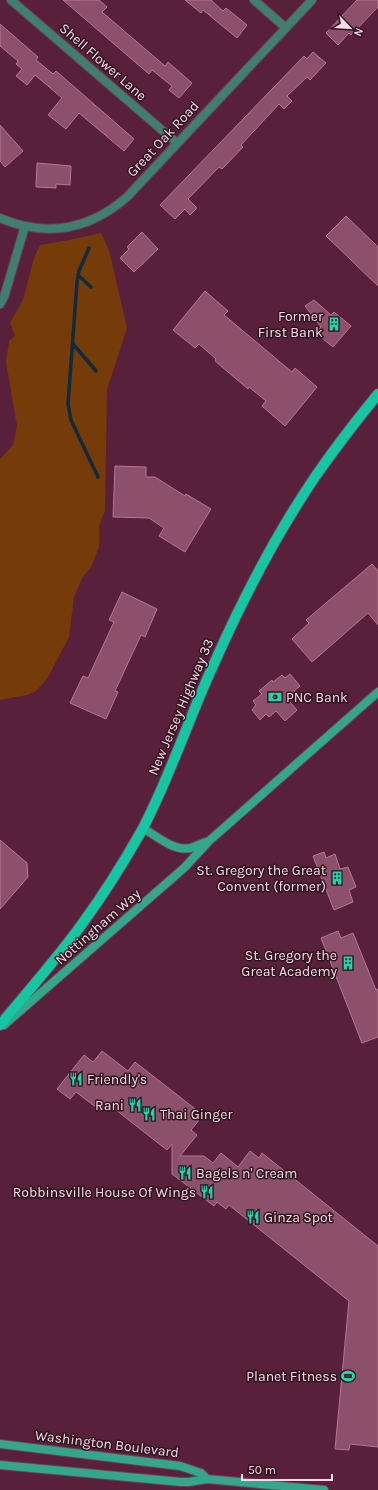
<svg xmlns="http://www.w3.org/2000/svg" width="378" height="1490" font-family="Karla,sans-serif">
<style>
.green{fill:#753b09}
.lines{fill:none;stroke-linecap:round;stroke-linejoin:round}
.stream{stroke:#102b39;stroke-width:3.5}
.building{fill:#8d506a;stroke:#b77691}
.street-casing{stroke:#723e56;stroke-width:10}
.secondary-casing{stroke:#723e56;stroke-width:10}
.primary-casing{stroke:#723e56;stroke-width:12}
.street{stroke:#3e7f6d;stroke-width:8}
.secondary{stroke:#33a78b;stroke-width:8}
.primary{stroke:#16c6a2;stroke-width:10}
.labels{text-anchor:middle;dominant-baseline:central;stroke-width:3;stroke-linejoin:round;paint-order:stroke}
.street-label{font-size:14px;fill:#fdd9e6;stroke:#2e1520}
.poi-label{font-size:14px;fill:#fdd9e6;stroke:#2e1520;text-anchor:end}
</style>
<rect width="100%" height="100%" fill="#58203b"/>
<path class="green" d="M101,233L109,250L127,328L107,390L105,511L99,526V547L91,567L82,578L74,597L69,637L47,679L36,691L27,695L0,700V459L13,445L17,426L6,362L9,341L15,336L10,323L23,300L34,258L40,245L69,240Z"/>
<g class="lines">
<path class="stream" d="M89,248L79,271L77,282L68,404L71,420L98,477
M78,275L91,287
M73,344L96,371"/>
</g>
<path class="building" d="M63,0H99L107,7L102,12L165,66L168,62L192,83L179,98L169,90L172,86L152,70L149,74Z
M185,0H211L223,11L226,8L247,25L237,38L203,10L201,13Z
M357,0H378V7L351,35L349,33L338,45L326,33Z
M0,24L38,57L36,60L53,74L56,71L134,139L124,151L79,113L66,129L48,115L62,98L35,75L27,85L16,76L22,69L16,64L18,61L0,46Z
M313,52L326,63L310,80L307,77L287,96L292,101L284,109L279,104L241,145L243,147L222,169L219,167L188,199L197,208L190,215L185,209L175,219L160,205L304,56L307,59Z
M0,125L23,151L5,167L0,161Z
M37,163L71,166L70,185L56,184V188L36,187Z
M346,216L378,247V286L326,236Z
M142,232L158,249L134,272L120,258L129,249L127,247Z
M205,291L228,311L224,315L292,372L295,368L317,387L285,426L262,406L266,401L249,387L248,389L215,361L216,359L199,344L195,348L173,330Z
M314,300L331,315L334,312L351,326L333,347L316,333L321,327L305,306Z
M115,466L146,467V477H155L185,496L186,494L211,509L185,552L159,536L164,528L149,518L113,517Z
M372,564L378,571V625L368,613L312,662L292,639L309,623L306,620Z
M122,592L157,609L145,637L141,635L115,691L118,692L106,719L70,703L83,676L88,678L114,622L109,620Z
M290,674L300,686L294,691L297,694L289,701L297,710L285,721L276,711L269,717L266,714L260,720L252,710L256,705L253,701L262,694L259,691L272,680L273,682L282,675L285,678Z
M0,840L27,863L28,877L0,909Z
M324,852L326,858L335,854L340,869L348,867L356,887L349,890L353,902L334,910L313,856Z
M338,931L341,938L353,933L376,990L378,989V1037L362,1043L321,938Z
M102,1051L128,1071L135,1062L203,1115L191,1130L197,1135L180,1156H204L213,1163L221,1153L238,1167L250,1151L259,1158L262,1153L378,1246V1447L350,1444L349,1450L335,1449L349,1301L229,1205L226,1209L217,1202L214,1206L172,1174V1144L167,1150L107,1103L101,1111L76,1092L70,1099L57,1089L84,1055L93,1062Z"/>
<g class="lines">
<g class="street-casing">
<path id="street" d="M11,0L177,143
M254,0L286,28
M0,218C47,238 89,230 127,197L312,0
M0,304L4,297L25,226"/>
</g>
<g class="secondary-casing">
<path id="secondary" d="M143,828C156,836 175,852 191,848C196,846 201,844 206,842
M4,1025L184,868L209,841L378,692
M0,1444L180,1466L201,1473L207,1479
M0,1465L181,1482H189L207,1479L324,1490"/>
</g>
<g class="primary-casing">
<path id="primary" d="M0,1025C28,991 57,959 82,924C104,894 124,862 142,830C170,777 188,720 213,666C242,600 275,536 315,477C335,448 356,421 378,394"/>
</g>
<use href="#street" class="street"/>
<use href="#secondary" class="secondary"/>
<use href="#primary" class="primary"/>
</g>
<defs>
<g id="building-bare" transform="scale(1.08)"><path d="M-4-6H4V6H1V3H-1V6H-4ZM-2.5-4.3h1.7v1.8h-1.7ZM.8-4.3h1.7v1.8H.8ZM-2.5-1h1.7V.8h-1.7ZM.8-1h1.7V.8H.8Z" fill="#21d5af" stroke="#2e1520" stroke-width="2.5" paint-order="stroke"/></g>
<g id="bank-bare" transform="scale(1.08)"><path d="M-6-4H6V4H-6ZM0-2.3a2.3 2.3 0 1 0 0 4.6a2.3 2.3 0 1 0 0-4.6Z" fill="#21d5af" stroke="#2e1520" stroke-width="2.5" paint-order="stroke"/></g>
<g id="restaurant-bare" transform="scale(1.08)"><path d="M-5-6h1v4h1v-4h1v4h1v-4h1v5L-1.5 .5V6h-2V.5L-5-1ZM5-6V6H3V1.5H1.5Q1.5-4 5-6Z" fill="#21d5af" stroke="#2e1520" stroke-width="2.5" paint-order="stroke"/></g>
<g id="stadium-bare" transform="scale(1.08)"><path d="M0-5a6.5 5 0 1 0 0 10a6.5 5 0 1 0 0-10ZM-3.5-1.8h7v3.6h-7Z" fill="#21d5af" stroke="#2e1520" stroke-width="2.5" paint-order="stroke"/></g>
</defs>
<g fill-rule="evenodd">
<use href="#building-bare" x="334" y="324"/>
<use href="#bank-bare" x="275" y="697"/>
<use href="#building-bare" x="337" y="878"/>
<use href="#building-bare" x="348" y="963"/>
<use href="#restaurant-bare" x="76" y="1079"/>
<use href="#restaurant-bare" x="135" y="1105"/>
<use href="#restaurant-bare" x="149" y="1114"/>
<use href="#restaurant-bare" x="185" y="1173"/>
<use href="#restaurant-bare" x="207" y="1192"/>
<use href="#restaurant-bare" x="253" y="1217"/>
<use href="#stadium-bare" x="348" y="1376"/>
</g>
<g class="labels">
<g class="street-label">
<text transform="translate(103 62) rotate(41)">Shell Flower Lane</text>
<text transform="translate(163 139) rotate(-47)">Great Oak Road</text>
<text transform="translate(181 707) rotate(-67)">New Jersey Highway 33</text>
<text transform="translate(98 927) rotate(-41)">Nottingham Way</text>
<text transform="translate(107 1444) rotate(7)">Washington Boulevard</text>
</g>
<g class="poi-label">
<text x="323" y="316">Former<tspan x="323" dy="16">First Bank</tspan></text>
<text x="286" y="697" text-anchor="start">PNC Bank</text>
<text x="326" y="870">St. Gregory the Great<tspan x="326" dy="16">Convent (former)</tspan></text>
<text x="337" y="955">St. Gregory the<tspan x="337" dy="16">Great Academy</tspan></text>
<text x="87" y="1079" text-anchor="start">Friendly's</text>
<text x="124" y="1105">Rani</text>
<text x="160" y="1114" text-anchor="start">Thai Ginger</text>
<text x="196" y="1173" text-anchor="start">Bagels n' Cream</text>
<text x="196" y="1192">Robbinsville House Of Wings</text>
<text x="264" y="1217" text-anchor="start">Ginza Spot</text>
<text x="337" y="1376">Planet Fitness</text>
</g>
</g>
<g transform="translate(350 28) rotate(115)" stroke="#2e1520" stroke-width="3" paint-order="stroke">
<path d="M0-3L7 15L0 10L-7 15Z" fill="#fdd9e6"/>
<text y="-6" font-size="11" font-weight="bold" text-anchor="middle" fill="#fdd9e6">N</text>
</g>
<path d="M242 1474v6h90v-6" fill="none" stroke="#fdd9e6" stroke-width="2"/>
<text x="248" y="1474" font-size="12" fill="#fdd9e6" stroke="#2e1520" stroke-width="3" paint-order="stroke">50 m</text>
</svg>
